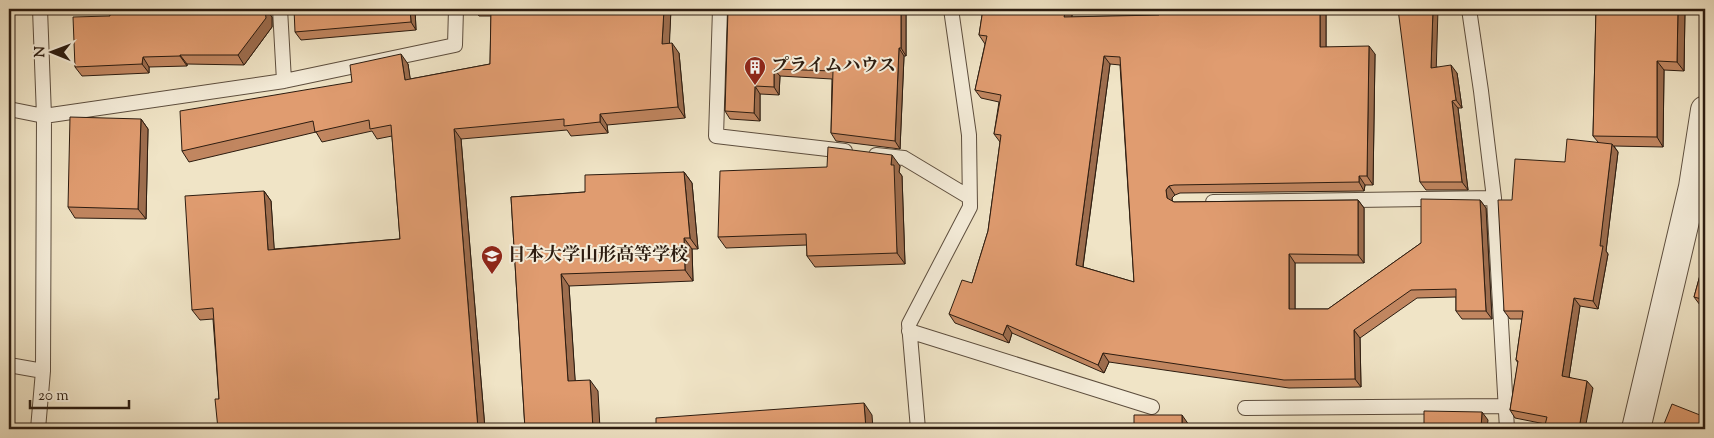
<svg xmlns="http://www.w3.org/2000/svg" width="1714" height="438" font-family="'Sorts Mill Goudy','Noto Serif JP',serif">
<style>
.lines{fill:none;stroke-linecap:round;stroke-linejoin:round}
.lane-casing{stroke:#5d4e3e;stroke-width:16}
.street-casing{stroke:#5d4e3e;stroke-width:30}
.lane{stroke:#f5edda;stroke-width:14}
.street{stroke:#f5edda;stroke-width:28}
.wall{fill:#c18660;stroke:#2c1c10;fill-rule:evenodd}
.shaded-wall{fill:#9d6d4e;stroke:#2c1c10}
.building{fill:#e09c70;stroke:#2c1c10;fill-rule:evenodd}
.labels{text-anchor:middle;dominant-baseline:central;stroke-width:4;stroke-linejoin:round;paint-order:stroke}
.poi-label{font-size:18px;font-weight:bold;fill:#2c1c10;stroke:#f5edda;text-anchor:start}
</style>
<rect width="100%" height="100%" fill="#f0e4c6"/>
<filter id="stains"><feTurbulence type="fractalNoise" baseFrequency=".004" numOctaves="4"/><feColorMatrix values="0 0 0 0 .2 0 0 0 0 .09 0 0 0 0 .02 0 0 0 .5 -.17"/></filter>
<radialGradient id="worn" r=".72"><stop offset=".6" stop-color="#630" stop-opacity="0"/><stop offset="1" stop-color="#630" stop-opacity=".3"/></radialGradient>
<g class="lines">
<g class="lane-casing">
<path id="lane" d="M280,9L284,81
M720,9L716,136L845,151
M1469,9L1481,91L1494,198L1507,429
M9,109L44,116L284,81L455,45L456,9
M876,155L904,158L969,197
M1213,202L1494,198
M909,331L1152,407
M9,365L43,371
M1245,408L1505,406
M38,429L43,371L44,116L40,9
M918,429L909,324L970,207L969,135L951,9"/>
</g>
<g class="street-casing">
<path id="street" d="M1636,429L1693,187L1705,110"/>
</g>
<use href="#lane" class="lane"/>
<use href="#street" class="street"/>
</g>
<path class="wall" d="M110,9H266L272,17V27L244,65L187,64V66L149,67V73L82,76L75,67L110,16Z
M415,9L416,30L301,40L295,32Z
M474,9H671L669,43L679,53L685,118L607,125L608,133L571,136L567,130L461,139L485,429L219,399L213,319L200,320L192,310L264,191L271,201L274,249L400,239L392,136L377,139L372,131L322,142L316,132L189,162L182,151L352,82L408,64L410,79L490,64L491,16H479Z
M727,9H906V56H904L900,149L836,141L831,133L832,79L780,76L779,95L760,94V121L730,119L725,111L728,10Z
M983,9H1073L1072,17L1159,15V9H1322L1326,14V47L1375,54L1373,185H1365L1364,191L1180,193L1175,195L1172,198V201L1174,202L1358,200L1364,208V263H1295V309H1328L1421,243L1480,200L1486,208L1492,319H1462L1456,311V297L1417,298L1360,338L1361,387L1289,388L1109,362L1104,373L1012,333L1009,343L955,323L949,314L972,283L988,231L1000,142L994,134L999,102L981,98L975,90L985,44L979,35ZM1110,64L1120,65L1134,282L1083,267Z
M1596,9H1685L1684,71L1664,70L1663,147L1614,146L1618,152L1606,251L1608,254L1598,309L1580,306L1569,377L1593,388L1545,424L1515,418L1510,410L1518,363L1516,360L1522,319H1510L1504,311L1512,200L1565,162L1598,142L1593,136Z
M1437,67L1457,73L1462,108H1458L1468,190H1426L1420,182Z
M141,119L148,129L146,219L75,218L68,207Z
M900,166L899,172L902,176L905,264L815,267L807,256V245L726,248L718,237Z
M684,172L692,183L698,249H692L693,281L569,286L575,381L598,391L525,429L511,197L585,192Z
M1705,257V306L1700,305L1694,297Z"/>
<path class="shaded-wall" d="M265,9H266L272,17V27L244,65L238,55Z
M410,9H415L416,30L411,22Z
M664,9H671L669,54L662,44Z
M901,9H906V56L901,48Z
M1066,9H1073L1070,25L1064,17Z
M1320,9H1322L1326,14V55L1320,47Z
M1433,9H1438L1436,76L1431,68Z
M1678,9H1685L1684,71L1677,62Z
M672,43L679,53L685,118L678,107Z
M1369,46L1375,54L1373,185L1367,176Z
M899,48L904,56L900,149L895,141Z
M401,54L408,64L412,90L405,80Z
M180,55L187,64V66L180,56Z
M1104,56L1110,64L1082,273L1076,265Z
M143,57L149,67V73L142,64Z
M1657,61L1664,70L1663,147L1657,137Z
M1451,65L1457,73L1462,108L1456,100Z
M774,69L780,76L779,95L774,87Z
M755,86L760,94V121L754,113Z
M1452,101L1458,108L1468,190L1462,182Z
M600,114L607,125L608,133L600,122Z
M141,119L148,129L146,219L138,209Z
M454,129L461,139L485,429H478Z
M1612,144L1618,152L1606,251L1608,254L1598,309L1593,301Z
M892,155L900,166L899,172L902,176L905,264L897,253L891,165Z
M684,172L692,183L698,249L690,238Z
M1359,176L1365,185L1364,191L1359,182Z
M1169,186L1175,195L1172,198L1173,207L1167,198L1166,190Z
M264,191L271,201L275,260L268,250Z
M1358,200L1364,208V263L1358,255Z
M1480,200L1486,208L1492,319L1486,311Z
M684,238L692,249L693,281L685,270Z
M1289,254L1295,263V318L1289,309Z
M561,274L569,286L576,393L568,381Z
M1574,298L1580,306L1568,384L1562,376Z
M1007,325L1012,333L1009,343L1003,335Z
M1354,330L1360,338L1361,387L1355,379Z
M1103,353L1109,362L1104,373L1098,365Z
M590,380L598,391L600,429H593Z
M1587,381L1593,388L1585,429H1579Z
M864,403L872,415L873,429H866Z
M1482,412L1488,420L1487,429H1481Z
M1182,415L1189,425V429H1182Z"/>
<path class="building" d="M110,9H265L266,18L238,55H180V56L143,57L142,64L75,67L73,17L110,16Z
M294,9H410L411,22L295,32Z
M491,9H664L662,44L672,43L678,107L600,114V122L564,126V119L454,129L478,429H218L215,399H219L213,308L192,310L185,196L264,191L268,250L400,239L391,125L370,129L369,120L315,132L313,121L182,151L180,111L352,82L350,65L401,54L405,80L490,64Z
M728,9H901V48H899L895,141L831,133L833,71L774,69V87L755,86L754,113L725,111Z
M983,9H1066L1064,17L1159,15V9H1320V47L1369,46L1367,176H1359V182L1174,185L1169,186L1166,190L1167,198L1174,202L1358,200V255L1289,254V309H1328L1421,243V199L1480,200L1486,311H1456V289L1411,290L1354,330L1355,379L1284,380L1103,353L1098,365L1007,325L1003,335L949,314L962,280L972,283L988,231L1001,135L994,134L1001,95L975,90L987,36L979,35ZM1104,56L1120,57L1134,282L1076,265Z
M1398,9H1433L1431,68L1451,65L1456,100L1452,101L1462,182H1420Z
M1596,9H1678L1677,62L1657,61V137L1593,136Z
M70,117L141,119L138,209L68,207Z
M1567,139L1612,144L1600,246H1603L1593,301L1574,298L1562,376L1587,381L1579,429H1544L1547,417L1510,410L1518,361L1516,360L1523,311H1504L1498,200H1512L1515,159L1565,162Z
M828,147L892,155L891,165H894L897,253L807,256L806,234L718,237L720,171L827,167Z
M684,172L690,238H684L685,270L561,274L568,381L590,380L593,429H525L511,197L585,192V175Z
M1705,257V300L1694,297Z
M864,403L866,429H656V418Z
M1672,404L1705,417V429H1662Z
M1424,411L1482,412L1481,429H1424Z
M1134,415H1182V429H1134Z
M1369,428L1416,429H1369Z"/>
<defs>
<g id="building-pin" transform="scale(1.125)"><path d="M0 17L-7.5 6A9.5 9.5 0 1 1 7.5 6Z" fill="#8f2418" stroke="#f5edda"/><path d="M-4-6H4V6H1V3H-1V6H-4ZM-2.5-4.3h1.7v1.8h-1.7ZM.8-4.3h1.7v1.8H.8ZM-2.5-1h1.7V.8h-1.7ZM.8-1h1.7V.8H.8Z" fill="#fff"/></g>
<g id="school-pin" transform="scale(1.125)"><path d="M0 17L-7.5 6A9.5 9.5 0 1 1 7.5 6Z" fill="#8f2418" stroke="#f5edda"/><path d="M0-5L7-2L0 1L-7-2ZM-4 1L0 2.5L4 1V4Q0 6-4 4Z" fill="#fff"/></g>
</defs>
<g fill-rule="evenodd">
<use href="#building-pin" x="755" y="67"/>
<use href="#school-pin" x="492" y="256"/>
</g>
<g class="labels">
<g class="poi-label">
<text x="771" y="67">プライムハウス</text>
<text x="508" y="256">日本大学山形高等学校</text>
</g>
</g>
<rect width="1714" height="438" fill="none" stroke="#f0e4c6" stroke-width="30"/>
<rect x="10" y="10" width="1694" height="418" fill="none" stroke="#2c1c10" stroke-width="2.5"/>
<rect x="15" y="15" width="1684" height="408" fill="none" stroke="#2c1c10"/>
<g transform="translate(52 52) rotate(271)" stroke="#f5edda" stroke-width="4" paint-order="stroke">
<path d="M0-4L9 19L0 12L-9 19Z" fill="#2c1c10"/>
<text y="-8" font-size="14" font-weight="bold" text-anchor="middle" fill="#2c1c10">N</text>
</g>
<path d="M30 400v8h99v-8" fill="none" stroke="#2c1c10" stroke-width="2.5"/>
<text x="38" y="400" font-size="15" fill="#2c1c10" stroke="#f5edda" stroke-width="4" paint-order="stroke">20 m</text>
<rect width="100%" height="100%" filter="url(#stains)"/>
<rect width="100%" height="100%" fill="url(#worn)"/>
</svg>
